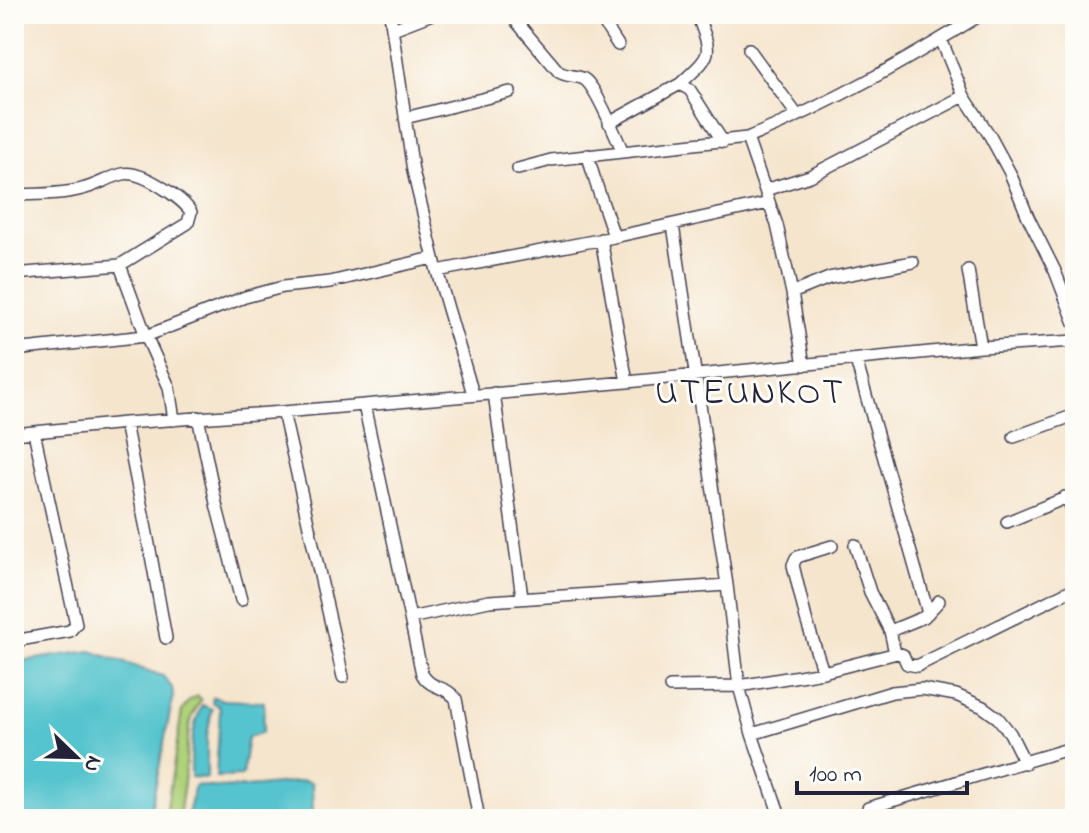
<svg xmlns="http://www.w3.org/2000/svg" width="1089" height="833" font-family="'Indie Flower',sans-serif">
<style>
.green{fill:#afd27a;stroke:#687a5a;stroke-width:2}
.water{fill:#57c4ce;stroke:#3c7384;stroke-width:2}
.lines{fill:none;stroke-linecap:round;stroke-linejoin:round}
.street-casing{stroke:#423f51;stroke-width:14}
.street{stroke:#fff;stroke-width:11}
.labels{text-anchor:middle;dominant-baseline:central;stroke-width:6;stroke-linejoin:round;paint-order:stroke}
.quarter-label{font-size:36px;letter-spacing:2px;fill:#22223b;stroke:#fdfcf7}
</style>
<rect width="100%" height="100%" fill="#fdfcf7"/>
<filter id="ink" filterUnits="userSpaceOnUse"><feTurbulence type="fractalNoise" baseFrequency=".0125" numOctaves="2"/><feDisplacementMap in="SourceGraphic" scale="16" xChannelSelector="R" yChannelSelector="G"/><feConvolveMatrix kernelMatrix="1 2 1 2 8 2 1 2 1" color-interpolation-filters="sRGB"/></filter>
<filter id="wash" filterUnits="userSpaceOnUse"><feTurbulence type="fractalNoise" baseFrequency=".006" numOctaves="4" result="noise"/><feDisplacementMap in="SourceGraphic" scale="32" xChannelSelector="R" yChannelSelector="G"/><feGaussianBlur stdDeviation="1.8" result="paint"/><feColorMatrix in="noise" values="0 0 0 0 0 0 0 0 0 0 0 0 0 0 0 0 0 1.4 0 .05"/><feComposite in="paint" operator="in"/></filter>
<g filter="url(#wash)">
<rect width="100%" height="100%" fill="#f5e5cd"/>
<path class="green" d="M197,696L201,700C187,720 188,738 186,761C185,780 181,800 179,819H165L182,711L189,701Z"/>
<path class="water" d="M91,651L163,676L172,688L173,697L149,819H14V662Z
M213,697L223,700L264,702L263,732L248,737L242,776L216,777L220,710L218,705L212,703Z
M202,705L212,709L207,736V778L191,777C191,749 191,731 202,705Z
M305,781L312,783L313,819H187L195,785C231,791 268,785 305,781Z"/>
</g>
<g filter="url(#ink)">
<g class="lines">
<g class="street-casing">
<path id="street" d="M390,14L413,171L437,271L473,394
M510,14L559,72C567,77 576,75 584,79C596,86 616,137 623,152
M598,14L618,45
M393,29L432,14
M941,39L964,96L990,136L1010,173L1028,217L1055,271L1075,323
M749,49L797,115
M680,84C713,53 713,57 697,14
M405,118L510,92
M609,123L680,84L690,90L723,142
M747,138C829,105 907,60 982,14
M588,155C594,183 606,210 614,237
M518,169L551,160L747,138L777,225L792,293L804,365
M765,190L810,176L964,96
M14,195C36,194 61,195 82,189C96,186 109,177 123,174C141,170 182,198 191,212L188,223L120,265L14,274
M673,225L727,585L739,686L752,734L781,819
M601,239L627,382
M120,265L146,336L245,297L283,287L330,282L433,258
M968,270L981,347
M437,271L614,237L769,203
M792,293L829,278L913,262
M14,350L146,336L169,387L174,420
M856,360L928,613
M494,393L522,597
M364,405L422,674C431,690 446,685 456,699L479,819
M283,412L343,677
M198,417L217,508L241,600
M125,423L148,539L166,638
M14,434L125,423L283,412L627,382L981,347L1075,341
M1014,437L1075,415
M1065,497L1070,504L1075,518
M1007,522L1075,494
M855,545L870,592L890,631L895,653
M410,618L489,601L727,585
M890,631L924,617L939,601
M14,641L70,631L76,624L34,432
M823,672L806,619L793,565L796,558L800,556L832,546
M670,687L739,686L823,672L897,653L903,655L907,664L917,666L1075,588
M752,734L892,692L922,689L956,695L983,707L998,718L1010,733L1025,763
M868,808L1075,747"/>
</g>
<use href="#street" class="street"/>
</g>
</g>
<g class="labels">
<g class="quarter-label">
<text x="750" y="394">UTEUNKOT</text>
</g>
</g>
<rect width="1089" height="833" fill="none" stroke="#fdfcf7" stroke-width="48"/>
<g transform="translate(76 757) rotate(113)" stroke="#fdfcf7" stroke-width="6" paint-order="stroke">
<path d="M0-6L14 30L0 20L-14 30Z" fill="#22223b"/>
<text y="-12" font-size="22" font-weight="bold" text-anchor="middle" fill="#22223b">N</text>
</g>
<path d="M797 781v12h170v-12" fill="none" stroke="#22223b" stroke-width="4"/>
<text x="809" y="781" font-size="24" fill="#22223b" stroke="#fdfcf7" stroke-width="6" paint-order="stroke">100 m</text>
</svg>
